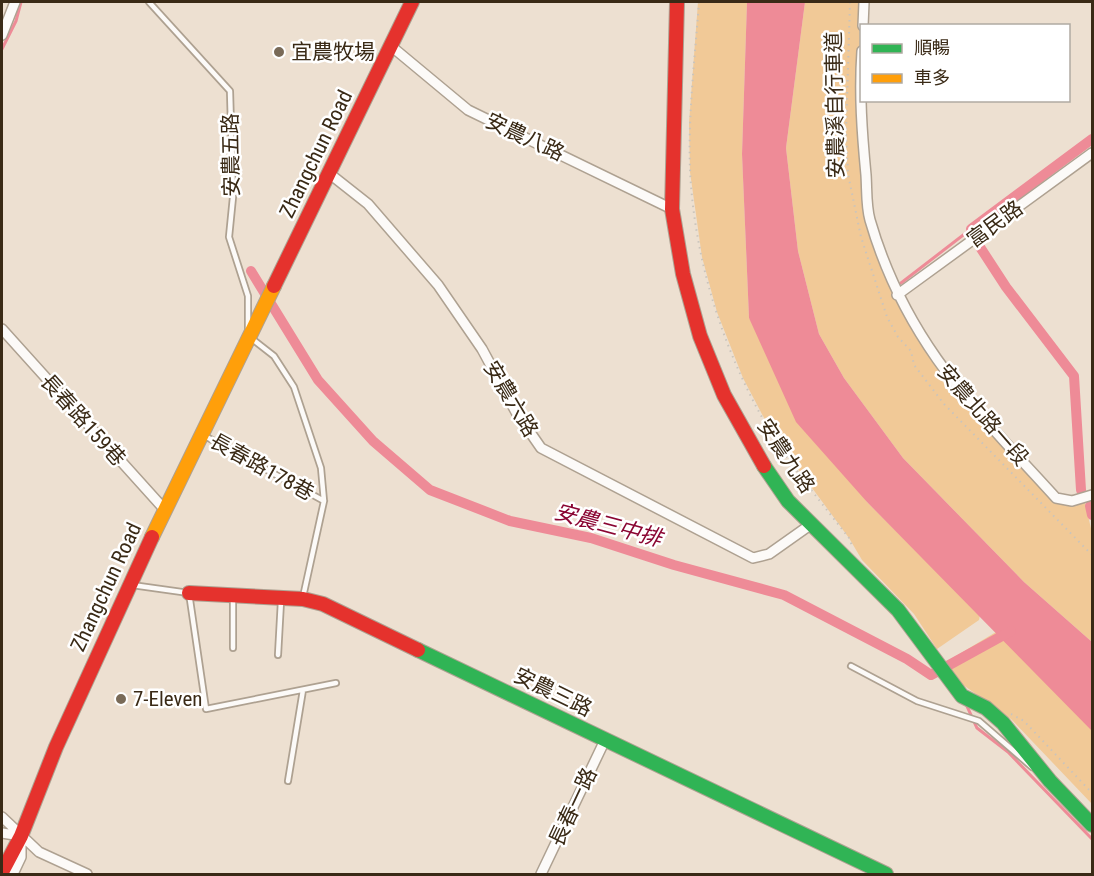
<svg xmlns="http://www.w3.org/2000/svg" width="1094" height="876" font-family="'Roboto Condensed','Noto Sans TC',sans-serif">
<style>
.green{fill:#f1c997}
.water{fill:#ee8b97}
.lines{fill:none;stroke-linecap:round;stroke-linejoin:round}
.stream{stroke:#ee8b97;stroke-width:3}
.canal{stroke:#ee8b97;stroke-width:10}
.lane-casing{stroke:#aea191;stroke-width:8}
.street-casing{stroke:#aea191;stroke-width:12}
.fast-casing{stroke:#aea191;stroke-width:16}
.slow-casing{stroke:#aea191;stroke-width:16}
.jam-casing{stroke:#aea191;stroke-width:16}
.path{stroke:#cac4bc;stroke-width:2;stroke-dasharray:1.5 4.5;stroke-linecap:butt}
.lane{stroke:#fcfaf8;stroke-width:4.5}
.street{stroke:#fcfaf8;stroke-width:9}
.fast{stroke:#30b455;stroke-width:14}
.slow{stroke:#ff9f0a;stroke-width:14}
.jam{stroke:#e5322d;stroke-width:14}
.poi-dot{fill:#796a57;stroke:#fff;stroke-width:2}
.labels{text-anchor:middle;dominant-baseline:central;stroke-width:5;stroke-linejoin:round;paint-order:stroke}
.poi-label{font-size:21px;fill:#3a2a16;stroke:#fff;text-anchor:start}
.street-label{font-size:21px;fill:#3a2a16;stroke:#fff}
.water-label{font-size:22px;font-style:italic;fill:#8a0532;stroke:#fff}
</style>
<rect width="100%" height="100%" fill="#ede0d1"/>
<path class="green" d="M698,2H747L742,154L749,318L867,502L980,615L979,620L937,649L914,614L862,560L849,538L773,435L743,378L717,312L702,257L690,172L689,123Z
M805,2H864L861,51L869,218L927,348L1056,498H1084L1092,533V642L1024,582L903,458L844,378L819,334L798,251L786,148Z
M996,632L1092,729V804L1011,719L959,682L946,662Z"/>
<path class="water" d="M747,2H805L786,148L798,251L819,334L844,378L903,458L1024,582L1092,642V731L867,502L796,422L749,318L742,154Z"/>
<g class="lines">
<path class="stream" d="M2,49L16,21L21,2
M901,283L971,229
M966,704L977,728L1008,752L1092,839"/>
<path class="canal" d="M971,229L1092,139
M978,244L1006,287L1074,376L1081,490
M251,271L318,380L373,441L430,490L510,521L591,538L674,565L784,595L907,659L931,675L1011,631
M1090,506L1092,515"/>
<g class="lane-casing">
<path id="lane" d="M149,2L230,91L233,197L229,237L248,296V328
M251,338L274,356L294,387L321,468L324,501L303,597
M203,435L324,501
M132,585L189,593L206,709L336,683
M233,648V597
M278,655L281,601
M851,666L917,701L979,721L1032,767
M288,781L303,690"/>
</g>
<g class="street-casing">
<path id="street" d="M863,26L864,2
M2,35L15,2
M391,46L468,110L672,209
M862,51C859,93 862,133 866,175C867,189 866,206 870,220C905,341 974,408 1056,498L1072,501L1092,495
M330,174L368,204L438,285L482,349L516,412L541,448L753,558L769,554L810,525
M897,295L1092,153
M2,329L165,510
M2,817L39,852L87,874
M2,833L21,836
M13,874L21,857V838
M541,874L605,740"/>
</g>
<g class="fast-casing">
<path id="fast" d="M764,466L788,501L898,610L962,696L986,708L1003,723L1050,781L1092,825
M418,650L886,874"/>
</g>
<g class="slow-casing">
<path id="slow" d="M152,537L274,286"/>
</g>
<g class="jam-casing">
<path id="jam" d="M677,2L672,209L683,274L700,336L724,395L764,466
M274,286L412,2
M189,593L303,599L323,604L418,650
M2,872L21,836L56,747L152,537"/>
</g>
<path class="path" d="M699,2C695,57 688,113 690,169C694,261 725,358 773,436C796,472 823,505 849,538L853,548
M850,2L846,133L848,174L861,237L887,317L898,337L911,351L914,365L944,404L1092,555
M1011,714L1024,721L1092,793"/>
<use href="#lane" class="lane"/>
<use href="#street" class="street"/>
<use href="#fast" class="fast"/>
<use href="#slow" class="slow"/>
<use href="#jam" class="jam"/>
</g>
<g class="poi-dot">
<circle cx="279" cy="52" r="6"/>
<circle cx="121" cy="699" r="6"/>
</g>
<g class="labels">
<g class="poi-label">
<text x="291" y="52">宜農牧場</text>
<text x="133" y="699">7-Eleven</text>
</g>
<g class="street-label">
<text transform="translate(835 105) rotate(-91)">安農溪自行車道</text>
<text transform="translate(525 137) rotate(25)">安農八路</text>
<text transform="translate(316 154) rotate(-64)">Zhangchun Road</text>
<text transform="translate(231 155) rotate(-91)">安農五路</text>
<text transform="translate(995 224) rotate(-36)">富民路</text>
<text transform="translate(511 399) rotate(59)">安農六路</text>
<text transform="translate(983 415) rotate(49)">安農北路一段</text>
<text transform="translate(83 420) rotate(48)">長春路159巷</text>
<text transform="translate(786 456) rotate(56)">安農九路</text>
<text transform="translate(262 467) rotate(29)">長春路178巷</text>
<text transform="translate(106 587) rotate(-65)">Zhangchun Road</text>
<text transform="translate(553 692) rotate(26)">安農三路</text>
<text transform="translate(573 807) rotate(-65)">長春一路</text>
</g>
<g class="water-label">
<text transform="translate(608 525) rotate(15)">安農三中排</text>
</g>
</g>
<rect width="1094" height="876" fill="none" stroke="#3a2a16" stroke-width="6"/>
<rect x="860" y="24" width="210" height="78" fill="#ffffff" stroke="#b0aaa2" stroke-width="1.5"/>
<rect x="872" y="44" width="30" height="9" fill="#30b455" stroke="#b0aaa2" stroke-width="1.5"/>
<text x="914" y="54" font-size="18" fill="#3a2a16">順暢</text>
<rect x="872" y="74" width="30" height="9" fill="#ff9f0a" stroke="#b0aaa2" stroke-width="1.5"/>
<text x="914" y="84" font-size="18" fill="#3a2a16">車多</text>
</svg>
